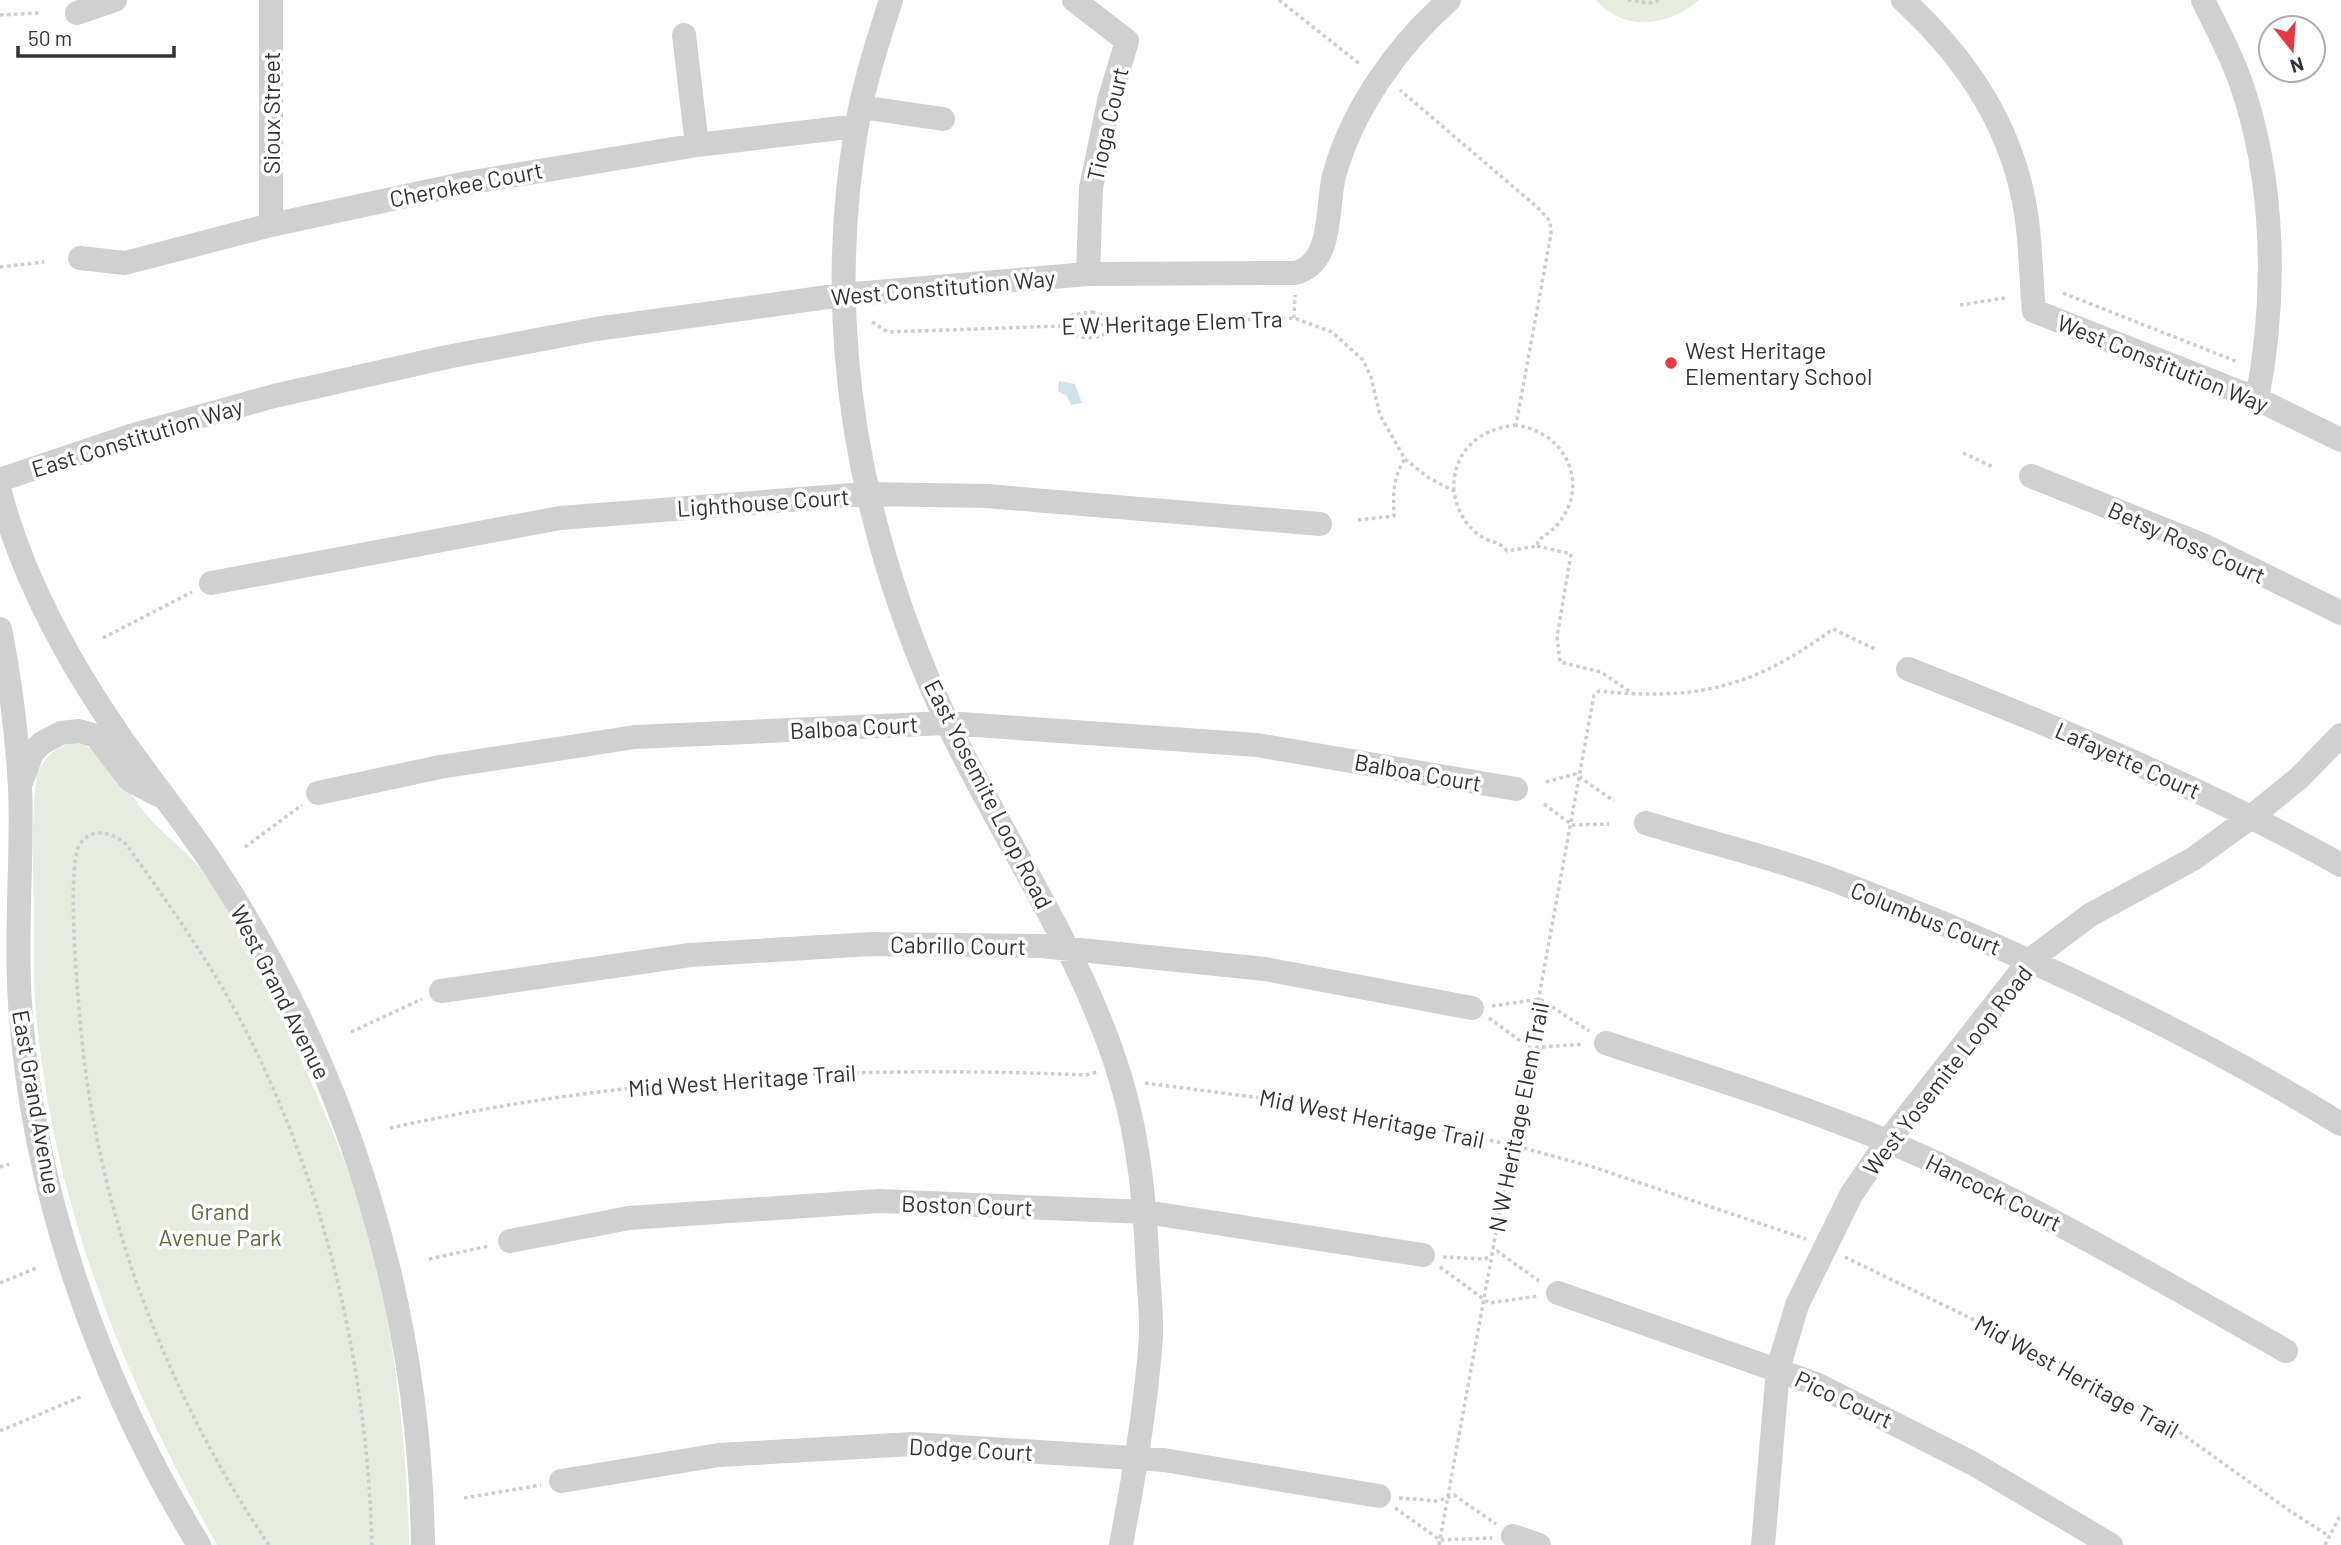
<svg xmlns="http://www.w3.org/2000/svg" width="2341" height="1545" font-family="Barlow,sans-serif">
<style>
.green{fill:#e6ecdf}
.water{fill:#cfe2ee}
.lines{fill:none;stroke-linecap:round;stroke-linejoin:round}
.path{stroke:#cdcdcd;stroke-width:3.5;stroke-dasharray:3.5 3.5;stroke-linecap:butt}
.minor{stroke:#d0d0d0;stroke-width:24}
.poi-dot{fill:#e63946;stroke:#fff;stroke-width:2.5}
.labels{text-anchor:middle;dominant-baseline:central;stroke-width:7;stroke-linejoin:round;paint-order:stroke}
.street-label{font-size:23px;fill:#333;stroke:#fff}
.poi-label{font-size:23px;fill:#333;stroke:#fff;text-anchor:start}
.park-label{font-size:23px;fill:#56703f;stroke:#fff}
</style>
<rect width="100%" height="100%" fill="#fff"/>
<path class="green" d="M1596,0H1699C1670,26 1624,33 1596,0Z
M76,743C114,753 126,793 151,820C167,837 185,850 200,868C232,910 261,972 283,1021C320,1100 358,1182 377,1267C397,1359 407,1452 409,1545H217C121,1373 51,1200 35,1001C33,971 34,941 34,911C33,866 31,818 37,773C46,755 56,746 76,743Z"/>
<path class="water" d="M1059,381L1075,384L1082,403L1071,405L1067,396L1058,391Z"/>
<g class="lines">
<path class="path" d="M1279,0L1361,65
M1628,0L1649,3L1660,0
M0,15L40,13
M0,267L44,262
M2063,293L2238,362
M1960,305L2005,298
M1092,312L1112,319L1116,324C1102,343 1076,341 1060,326L1072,315Z
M1294,318L1295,295
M872,322L888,332L1294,318L1332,332L1363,360L1371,377L1380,415L1405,459L1429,478L1454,491C1457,512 1468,531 1488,540C1496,543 1502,544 1507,551L1537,546L1538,540C1594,508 1579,435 1516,425L1551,234L1550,221L1537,207L1400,90
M1963,453L1993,467
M1454,491C1452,451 1479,429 1516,425
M1358,520L1394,516C1393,494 1393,477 1405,459
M1537,546L1571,554L1557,637L1560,662L1601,672L1635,695
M103,638L192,592
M1546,782L1575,774L1614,801
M1544,804L1572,825L1609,824
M245,847L302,805
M1492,1006L1540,999L1589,1031
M1489,1018L1530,1048L1583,1044
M351,1032L422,999
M1145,1083L1346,1109L1512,1145L1593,1167L1806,1239
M390,1128C619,1077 852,1065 1086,1075L1097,1072
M0,1167L9,1164
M1443,1257L1485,1259L1497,1251L1539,1281
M1845,1257L2040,1352L2154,1414L2290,1511L2329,1536
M429,1259L489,1246
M1440,1267L1489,1303L1539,1296
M0,1283L36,1268
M0,1431L83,1396
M464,1498L541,1485
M1399,1498L1438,1501L1454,1495L1496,1524
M1395,1508L1440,1540L1492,1538
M269,1545C213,1463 169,1374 136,1281C113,1215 96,1145 86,1075C81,1040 64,867 80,844C92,826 113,833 126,844C168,903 211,963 244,1027C326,1186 367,1367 372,1545
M1439,1545L1594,695L1599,691C1696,701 1753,688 1833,629L1875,649
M2325,1545L2341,1514"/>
<path class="minor" d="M271,0V225
M891,0C878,41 864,83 857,125C821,332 860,535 948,724C1004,843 1083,952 1121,1080C1140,1143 1145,1207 1148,1272C1149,1293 1152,1315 1151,1337C1146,1407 1134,1476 1121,1545
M1074,0L1127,41L1109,101L1091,188L1088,274
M1903,0C1968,60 2015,130 2027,220C2031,250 2031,281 2034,311L2257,399L2341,440
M2203,0C2216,27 2231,54 2241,83C2275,181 2277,297 2257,399
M77,13L115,0
M684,35L697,145
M861,107L943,119
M80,258L125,263L271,225L467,183L697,145L857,126
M2031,476L2205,546L2341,613
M0,480L130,436L274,396L447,357L596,329L842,295L1088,274L1295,273C1334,263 1326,209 1334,176C1352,109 1398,45 1449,0
M0,492C23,580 68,661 119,735C149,778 182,819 211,862C346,1065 420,1302 423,1545
M211,583L560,518L866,494L987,496L1320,524
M0,629C10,680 17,734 20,786C23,858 15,931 20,1003C32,1192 100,1384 199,1545
M1908,669C2056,727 2202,787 2341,865
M22,780L32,753L42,743L61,733L79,731L96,736L130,780L158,795
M318,793L440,767L635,737L947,723L1257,745L1516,789
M1646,823C1713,844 1784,860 1849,886C2019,951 2186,1029 2341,1124
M441,991L690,955L871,944L1041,946L1265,969L1472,1008
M1606,1043C1700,1074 1795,1103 1887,1141C2025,1200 2155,1277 2286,1351
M510,1241L629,1218L879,1201L1145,1212L1423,1255
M1558,1293L1816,1384L1974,1464L2111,1545
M561,1481L719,1455L913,1444L1164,1460L1379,1496
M1513,1536L1539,1545
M1763,1545L1778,1369L1797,1305L1851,1195L1887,1142L2030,960L2090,915L2193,859L2251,817L2299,778L2341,735"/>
</g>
<circle class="poi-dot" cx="1671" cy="363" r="7"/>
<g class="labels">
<g class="street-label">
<text transform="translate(271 113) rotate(-90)">Sioux Street</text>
<text transform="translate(1107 124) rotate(-77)">Tioga Court</text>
<text transform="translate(466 184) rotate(-11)">Cherokee Court</text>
<text transform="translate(943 287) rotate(-5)">West Constitution Way</text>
<text transform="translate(1172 322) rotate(-2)">E W Heritage Elem Tra</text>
<text transform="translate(2163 363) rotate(22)">West Constitution Way</text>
<text transform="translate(137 437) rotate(-17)">East Constitution Way</text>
<text transform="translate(763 502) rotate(-4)">Lighthouse Court</text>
<text transform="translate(2187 542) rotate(24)">Betsy Ross Court</text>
<text transform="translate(854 727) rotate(-3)">Balboa Court</text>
<text transform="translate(2128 760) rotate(24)">Lafayette Court</text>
<text transform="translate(1418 772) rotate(10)">Balboa Court</text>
<text transform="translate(989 794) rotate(63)">East Yosemite Loop Road</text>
<text transform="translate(1926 918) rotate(22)">Columbus Court</text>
<text transform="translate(958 945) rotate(1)">Cabrillo Court</text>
<text transform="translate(281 992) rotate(63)">West Grand Avenue</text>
<text transform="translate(1947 1070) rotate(-52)">West Yosemite Loop Road</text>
<text transform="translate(742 1080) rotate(-4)">Mid West Heritage Trail</text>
<text transform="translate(37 1102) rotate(80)">East Grand Avenue</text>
<text transform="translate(1518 1117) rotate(-79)">N W Heritage Elem Trail</text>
<text transform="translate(1372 1118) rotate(11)">Mid West Heritage Trail</text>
<text transform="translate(1994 1192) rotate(26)">Hancock Court</text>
<text transform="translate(967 1205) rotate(2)">Boston Court</text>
<text transform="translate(2077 1376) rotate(29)">Mid West Heritage Trail</text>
<text transform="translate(1844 1399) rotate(25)">Pico Court</text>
<text transform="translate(971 1449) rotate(3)">Dodge Court</text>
</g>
<g class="poi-label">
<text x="1685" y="350">West Heritage<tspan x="1685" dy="26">Elementary School</tspan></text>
</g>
<g class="park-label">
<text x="220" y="1211">Grand<tspan x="220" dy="26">Avenue Park</tspan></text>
</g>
</g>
<g transform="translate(2292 49) rotate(163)"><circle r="33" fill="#ffffff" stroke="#adadad" stroke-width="2"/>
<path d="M0-5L12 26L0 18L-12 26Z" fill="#e63946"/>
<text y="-10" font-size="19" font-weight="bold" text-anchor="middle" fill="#333333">N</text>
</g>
<path d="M18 46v10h156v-10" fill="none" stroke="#333333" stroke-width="3.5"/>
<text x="28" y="46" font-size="21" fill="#333333" stroke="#ffffff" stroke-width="5" paint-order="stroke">50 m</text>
</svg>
